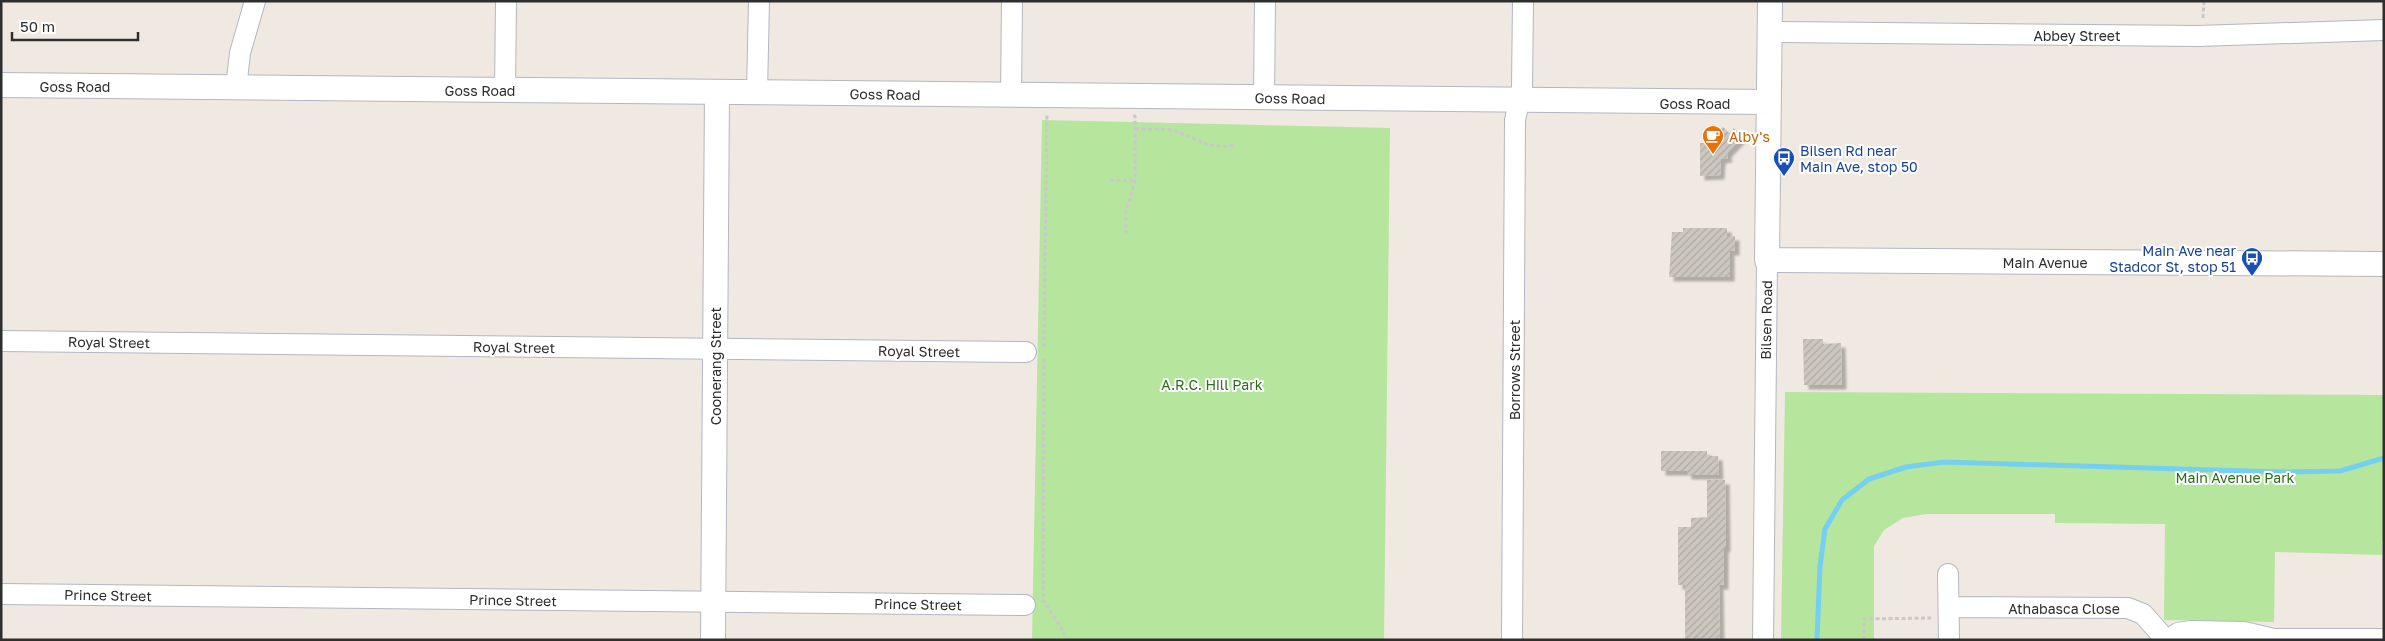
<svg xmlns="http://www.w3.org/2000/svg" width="2385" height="641" font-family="'Golos Text',sans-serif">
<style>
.park{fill:#b6e59e}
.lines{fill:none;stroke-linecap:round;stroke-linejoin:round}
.stream{stroke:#75cff0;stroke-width:5}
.building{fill:url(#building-hatch);filter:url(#shadow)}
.minor-casing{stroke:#b4b7c1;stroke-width:22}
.tertiary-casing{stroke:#b4b7c1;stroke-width:26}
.path{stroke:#c9c9c9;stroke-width:3;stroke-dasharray:4 2.5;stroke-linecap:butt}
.minor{stroke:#fff;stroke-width:20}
.tertiary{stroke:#fff;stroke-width:24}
.labels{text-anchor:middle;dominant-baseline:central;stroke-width:4;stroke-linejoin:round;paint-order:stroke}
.street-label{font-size:14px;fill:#2e2e2e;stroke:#fff}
.food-label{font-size:14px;fill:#c56008;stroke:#fff;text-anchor:start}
.transit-label{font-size:14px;fill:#164399;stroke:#fff;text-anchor:start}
.park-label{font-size:14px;fill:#2c6e1b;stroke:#fff}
</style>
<defs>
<pattern id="building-hatch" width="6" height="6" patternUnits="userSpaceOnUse" patternTransform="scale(1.25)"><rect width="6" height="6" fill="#cbc7bf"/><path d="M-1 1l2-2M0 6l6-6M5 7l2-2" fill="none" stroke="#afaba4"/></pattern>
<filter id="shadow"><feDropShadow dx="4.5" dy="4.5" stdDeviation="1" flood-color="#0004"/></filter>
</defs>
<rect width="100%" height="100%" fill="#efe9e1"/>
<path class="park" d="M1042,120L1390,128L1384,640H1032Z
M1785,392L2384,395V541H2382V555L2275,552L2274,622L2164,620L2165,524L2055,523V514H1926L1903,518L1884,530L1874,546V640H1781Z"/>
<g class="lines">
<path class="stream" d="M1817,640L1820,566L1825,529L1842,500L1869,479L1906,467L1944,462L2281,472L2340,471L2384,458"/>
</g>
<path class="building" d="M1723,127L1729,133L1734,128L1742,137L1727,153L1728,158L1721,159L1720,175L1700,176V143H1706Z
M1683,228H1727V236H1735V251H1730V277H1669L1672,232H1683Z
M1803,339H1823V344L1841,343L1842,385H1804Z
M1661,451H1707V456H1718L1719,475H1687V471H1661Z
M1707,480H1725L1726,548H1724V585H1719L1720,640H1685V585H1678V527H1691V518L1707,517Z"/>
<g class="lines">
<g class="minor-casing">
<path id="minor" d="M1770,32L2198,36L2384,30
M236,88L240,53L255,1
M505,90L506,1
M757,92L759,1
M1011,95L1012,1
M1264,97L1265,1
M1,341L1026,352
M1948,574L1949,640
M1,594L1025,605
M1949,607L2128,608L2143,614L2166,640
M1512,640L1515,120L1522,87L1523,1
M1763,640L1767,260
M2168,640L2178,633L2191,631L2244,632L2274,639H2384"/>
</g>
<g class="tertiary-casing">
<path id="tertiary" d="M1770,1L1767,260L2384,264
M1,85L1769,102
M713,640L717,92"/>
</g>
<path class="path" d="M2203,18L2204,1
M1135,129C1149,130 1166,127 1178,132C1200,140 1209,150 1234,145
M1110,180L1135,181
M1126,234V211L1135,181V116H1133
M1044,347L1047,114
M1044,359L1043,600L1064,632L1066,640
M1864,640V619L1931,618"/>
<use href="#minor" class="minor"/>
<use href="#tertiary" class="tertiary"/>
</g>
<defs>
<g id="cafe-pin" transform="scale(1.125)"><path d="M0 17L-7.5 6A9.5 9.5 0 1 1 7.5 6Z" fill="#e8710a" stroke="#fff"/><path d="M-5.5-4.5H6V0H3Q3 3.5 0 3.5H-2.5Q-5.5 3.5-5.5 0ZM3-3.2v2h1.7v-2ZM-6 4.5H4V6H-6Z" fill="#fff"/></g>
<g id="bus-pin" transform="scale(1.125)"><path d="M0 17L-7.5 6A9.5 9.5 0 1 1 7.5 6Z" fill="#1a4fb4" stroke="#fff"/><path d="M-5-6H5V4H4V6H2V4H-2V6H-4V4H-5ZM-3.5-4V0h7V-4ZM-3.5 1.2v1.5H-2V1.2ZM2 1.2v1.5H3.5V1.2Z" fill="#fff"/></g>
</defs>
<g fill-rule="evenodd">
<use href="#cafe-pin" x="1713" y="136"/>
<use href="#bus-pin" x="1784" y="158"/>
<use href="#bus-pin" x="2252" y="258"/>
</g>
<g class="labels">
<g class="street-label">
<text x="2077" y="35">Abbey Street</text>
<text x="75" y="86">Goss Road</text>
<text x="480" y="90">Goss Road</text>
<text transform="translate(885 94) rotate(1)">Goss Road</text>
<text transform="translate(1290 98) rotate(1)">Goss Road</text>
<text x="1695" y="103">Goss Road</text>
<text x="2045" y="262">Main Avenue</text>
<text transform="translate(1766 320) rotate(-89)">Bilsen Road</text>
<text transform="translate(109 342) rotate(1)">Royal Street</text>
<text transform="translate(514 347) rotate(1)">Royal Street</text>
<text transform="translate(919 351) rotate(1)">Royal Street</text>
<text transform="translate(715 366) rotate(-90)">Coonerang Street</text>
<text transform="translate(1514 370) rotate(-90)">Borrows Street</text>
<text transform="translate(108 595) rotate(1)">Prince Street</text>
<text transform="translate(513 600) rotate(1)">Prince Street</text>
<text transform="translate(918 604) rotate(1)">Prince Street</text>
<text x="2064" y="608">Athabasca Close</text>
</g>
<g class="food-label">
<text x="1729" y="136">Alby's</text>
</g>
<g class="transit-label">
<text x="1800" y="150">Bilsen Rd near<tspan x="1800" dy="16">Main Ave, stop 50</tspan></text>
<text x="2236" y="250" text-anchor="end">Main Ave near<tspan x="2236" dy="16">Stadcor St, stop 51</tspan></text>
</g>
<g class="park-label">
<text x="1212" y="384">A.R.C. Hill Park</text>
<text x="2235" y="477">Main Avenue Park</text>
</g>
</g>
<rect width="2385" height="641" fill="none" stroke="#2e2e2e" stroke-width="5"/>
<path d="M12 32v8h126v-8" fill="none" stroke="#2e2e2e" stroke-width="2.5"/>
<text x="20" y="32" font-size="15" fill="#2e2e2e" stroke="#ffffff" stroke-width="4" paint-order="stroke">50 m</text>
</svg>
